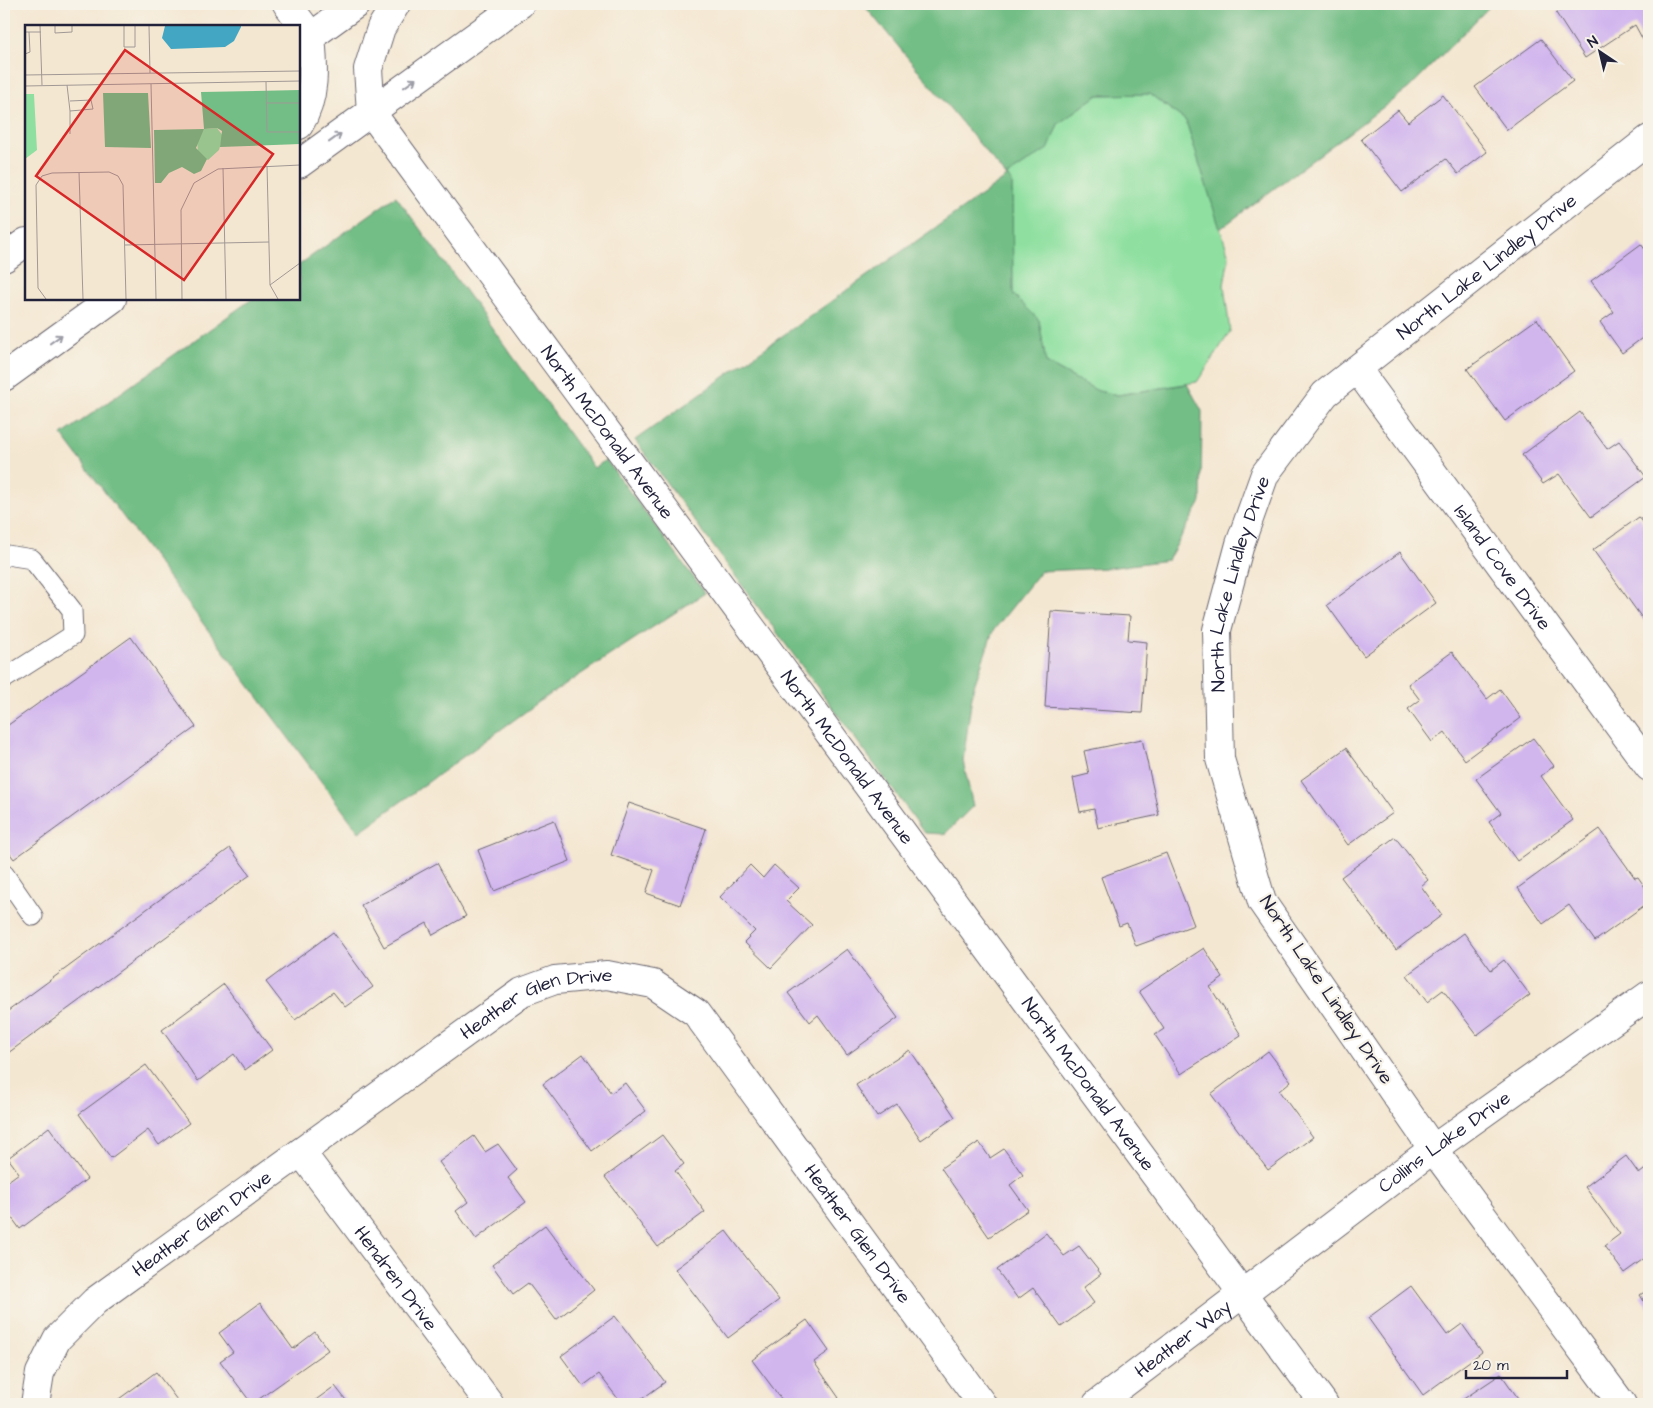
<svg xmlns="http://www.w3.org/2000/svg" width="1653" height="1408" font-family="'Architects Daughter',sans-serif">
<style>
.green{fill:#8fe0a0;stroke:#58816e}
.forest{fill:#73be86;stroke:#4a7060}
.building{fill:#d1b6ee}
.lines{fill:none;stroke-linecap:round;stroke-linejoin:round}
.service-casing{stroke:#6c6770;stroke-width:21}
.minor-casing{stroke:#6c6770;stroke-width:30}
.primary-casing{stroke:#6c6770;stroke-width:30}
.service{stroke:#fff;stroke-width:19}
.minor{stroke:#fff;stroke-width:28}
.primary{stroke:#fff;stroke-width:28}
.oneway{stroke:#9c9ca7}
.labels{text-anchor:middle;dominant-baseline:central;stroke-width:4.5;stroke-linejoin:round;paint-order:stroke}
.street-label{font-size:19px;fill:#22223b;stroke:#f7f3e8}
.inset-road{fill:none;stroke:#a09895;stroke-width:1}
.view{fill:#d62828;fill-opacity:0.15;stroke:#d62828;stroke-width:2.5}
.inset-edge{fill:none;stroke:#22223b;stroke-width:2.5}
</style>
<rect width="100%" height="100%" fill="#f7f3e8"/>
<filter id="ink" filterUnits="userSpaceOnUse"><feTurbulence type="fractalNoise" baseFrequency=".02" numOctaves="2"/><feDisplacementMap in="SourceGraphic" scale="10" xChannelSelector="R" yChannelSelector="G"/><feConvolveMatrix kernelMatrix="1 2 1 2 8 2 1 2 1" color-interpolation-filters="sRGB"/></filter>
<filter id="wash" filterUnits="userSpaceOnUse"><feTurbulence type="fractalNoise" baseFrequency=".0096" numOctaves="4" result="noise"/><feDisplacementMap in="SourceGraphic" scale="20" xChannelSelector="R" yChannelSelector="G"/><feGaussianBlur stdDeviation="1.12" result="paint"/><feColorMatrix in="noise" values="0 0 0 0 0 0 0 0 0 0 0 0 0 0 0 0 0 1.4 0 .05"/><feComposite in="paint" operator="in"/></filter>
<g filter="url(#wash)">
<rect width="100%" height="100%" fill="#f4e7d1"/>
<path class="green" d="M1150,94L1186,121L1229,256L1224,285L1230,332L1197,382L1118,395L1098,391L1046,363L1039,320L1013,294L1012,182L1007,176L1048,148L1058,124L1098,95Z"/>
<path class="forest" d="M863,4H1492L1409,88L1220,229L1186,121L1150,94L1098,95L1058,124L1049,148L1007,176L1012,182L1013,294L1039,320L1046,363L1098,391L1118,395L1187,384L1202,411L1201,502L1168,560L1108,568L1041,571L993,631L973,689L963,761L973,806L945,834L925,833L635,440L1007,177Z
M396,196L594,468L606,460L705,593L543,699L359,832L62,435L252,299H299V265Z"/>
<g id="blocks">
<path class="building" d="M1571,4H1649V36L1643,40L1635,25L1585,58L1556,13Z
M1541,39L1573,81L1507,130L1475,87Z
M1443,95L1487,152L1458,174L1446,159L1402,192L1361,139L1398,110L1408,122Z
M1641,244L1649,255V333L1622,353L1600,322L1614,312L1591,281Z
M1537,319L1574,371L1505,421L1467,369Z
M1580,412L1607,449L1619,441L1646,477L1591,517L1559,474L1543,484L1522,455Z
M1639,517L1649,530V623L1647,625L1593,550Z
M1400,552L1436,603L1364,656L1327,605Z
M1051,611L1130,616L1128,640L1147,642L1142,713L1045,707Z
M131,637L196,727L14,859L4,846V728Z
M1452,652L1487,699L1500,689L1521,718L1465,760L1445,732L1432,742L1408,709L1420,700L1408,684Z
M1533,738L1554,766L1541,776L1573,820L1517,861L1489,822L1501,813L1476,779Z
M1142,739L1159,815L1098,828L1094,809L1080,812L1073,778L1089,774L1084,751Z
M1346,748L1393,813L1348,845L1301,780Z
M629,803L706,829L680,905L646,893L654,870L611,855Z
M554,820L570,861L494,891L478,850Z
M1600,829L1635,878L1638,877L1649,893V902L1595,941L1569,905L1543,924L1518,888Z
M1395,837L1428,880L1421,886L1442,915L1396,950L1341,877Z
M230,848L250,875L4,1056V1014Z
M1166,853L1194,925L1136,946L1127,923L1119,926L1101,877Z
M437,863L466,916L433,935L427,923L384,947L361,905Z
M750,865L763,878L774,865L799,888L786,901L812,925L771,968L744,942L755,931L720,897Z
M333,932L373,987L345,1007L333,992L295,1020L266,982Z
M1464,933L1491,970L1504,960L1530,995L1477,1035L1443,990L1427,1002L1407,975Z
M1204,948L1223,978L1210,987L1241,1035L1181,1074L1155,1035L1164,1029L1139,991Z
M847,949L898,1018L847,1055L818,1015L810,1022L788,993Z
M224,984L272,1050L245,1070L234,1054L198,1081L162,1030Z
M910,1050L955,1117L921,1140L897,1104L877,1117L856,1085Z
M1268,1051L1291,1081L1279,1091L1313,1137L1268,1170L1211,1094Z
M583,1054L611,1093L625,1083L646,1111L592,1151L543,1084Z
M146,1065L189,1123L159,1145L148,1130L111,1158L79,1114Z
M49,1127L87,1179L20,1229L4,1207V1184L19,1173L8,1158Z
M662,1135L684,1164L675,1171L705,1212L658,1247L605,1177Z
M474,1136L485,1152L498,1144L517,1170L508,1178L526,1202L476,1239L456,1211L468,1202L439,1162Z
M979,1142L990,1158L1004,1149L1023,1175L1010,1185L1028,1210L989,1237L941,1168Z
M1626,1156L1639,1174L1649,1166V1255L1624,1273L1604,1246L1620,1234L1585,1187Z
M545,1225L594,1290L556,1320L528,1283L513,1294L492,1265Z
M726,1231L779,1300L728,1338L675,1269Z
M1046,1233L1064,1256L1079,1246L1101,1274L1083,1288L1094,1303L1061,1327L1033,1288L1018,1299L997,1270Z
M1411,1286L1447,1335L1462,1324L1482,1352L1423,1395L1368,1318Z
M1649,1289V1309L1640,1295Z
M260,1303L293,1349L315,1332L328,1350L252,1404L220,1361L233,1352L219,1333Z
M615,1316L665,1382L635,1404H622L599,1374L583,1386L561,1356Z
M807,1320L829,1351L814,1362L839,1398L830,1404H785L752,1360Z
M156,1372L180,1404H112Z
M1501,1374L1520,1401L1515,1404H1456Z
M335,1386L349,1404H310Z"/>
</g>
</g>
<g filter="url(#ink)">
<use href="#blocks" fill-opacity="0" stroke="#6c6770" stroke-width="1"/>
<g class="lines">
<g class="service-casing">
<path id="service" d="M4,557L7,555L32,559L72,610L73,635L4,679
M4,874L33,916"/>
</g>
<g class="minor-casing">
<g id="minor">
<path d="M287,4L311,36"/>
<path id="s1" d="M371,112L1324,1404"/>
<path id="s2" d="M1357,369L1649,767"/>
<path id="s3" d="M301,1152L490,1404"/>
<path id="s4" d="M35,1404L40,1373L57,1339L95,1301L522,992L555,980L607,975L653,984L696,1013L982,1404"/>
<path id="s5" d="M1097,1404L1433,1149L1649,995"/>
<path id="s6" d="M1622,1404L1433,1149L1262,902L1220,759L1217,630L1240,544L1265,474L1325,394L1649,139"/>
</g>
</g>
<g class="primary-casing">
<path id="primary" d="M299,45L356,4
M371,112L368,69L381,28L396,4
M299,125C316,98 314,67 311,36
M299,164L520,4
M4,258L26,242
M4,377L112,299"/>
</g>
<use href="#service" class="service"/>
<use href="#minor" class="minor"/>
<use href="#primary" class="primary"/>
</g>
<defs><path id="oneway-shaft" d="M-6 0H5M1.5-3L5.5 0L1.5 3" fill="none" stroke-width="1.6" stroke-linecap="round" stroke-linejoin="round" transform="scale(1.25)"/></defs>
<g class="oneway">
<use href="#oneway-shaft" transform="translate(410 83) rotate(-36)"/>
<use href="#oneway-shaft" transform="translate(335 138) rotate(-36)"/>
<use href="#oneway-shaft" transform="translate(56 339) rotate(-36)"/>
</g>
</g>
<g class="labels">
<g class="street-label">
<text stroke="none"><textPath href="#s6" startOffset="1365">North Lake Lindley Drive</textPath></text>
<text stroke="none"><textPath href="#s1" startOffset="398">North McDonald Avenue</textPath></text>
<text stroke="none"><textPath href="#s2" startOffset="246">Island Cove Drive</textPath></text>
<text stroke="none"><textPath href="#s6" startOffset="945">North Lake Lindley Drive</textPath></text>
<text stroke="none"><textPath href="#s1" startOffset="802">North McDonald Avenue</textPath></text>
<text transform="translate(1326 990) rotate(56)">North Lake Lindley Drive</text>
<text stroke="none"><textPath href="#s4" startOffset="660">Heather Glen Drive</textPath></text>
<text stroke="none"><textPath href="#s1" startOffset="1208">North McDonald Avenue</textPath></text>
<text stroke="none"><textPath href="#s5" startOffset="435">Collins Lake Drive</textPath></text>
<text stroke="none"><textPath href="#s4" startOffset="255">Heather Glen Drive</textPath></text>
<text stroke="none"><textPath href="#s4" startOffset="1110">Heather Glen Drive</textPath></text>
<text stroke="none"><textPath href="#s3" startOffset="158">Hendren Drive</textPath></text>
<text stroke="none"><textPath href="#s5" startOffset="108">Heather Way</textPath></text>
</g>
</g>
<g transform="translate(25 25)">
<rect width="275" height="275" fill="#f4e7d1"/>
<path d="M0,69H9L12,125L0,134ZM192,103L198,111L194,125L183,135L173,129L172,115L179,104Z" fill="#8fe0a0"/>
<path d="M275,65V119L195,122L197,106L192,103L179,104L171,123L182,134L176,146L169,149L157,142L144,148L136,158H130L129,105L179,104L176,67ZM78,68H123L126,123L80,122Z" fill="#73be86"/>
<path d="M140,1H216V2L209,16L200,22L146,24L137,13Z" fill="#43a7c3"/>
<path class="inset-road" d="M15,1L17,60M30,1V8L47,7V1M99,1V22H110V1M124,1L125,48M0,7H16M0,29L5,27L4,7M0,50L275,46M241,57L242,107H275M126,59L131,274M42,60L45,86L68,84L66,75L45,76M0,61L275,56M241,78H275M45,109V86M242,141L245,260L253,274M198,143L201,274M54,147L58,274M100,220L244,217M245,260L275,238M21,274L13,263L11,160L17,151L27,148L84,147L93,151L98,160L101,274M157,274L156,185L169,158L193,144L275,140"/>
<path class="view" d="M100,25L248,129L159,255L11,151Z"/>
<rect width="275" height="275" class="inset-edge"/>
</g>
<rect width="1653" height="1408" fill="none" stroke="#f7f3e8" stroke-width="20"/>
<g transform="translate(1600 52) rotate(325)" stroke="#f7f3e8" stroke-width="4" paint-order="stroke">
<path d="M0-4L9 19L0 12L-9 19Z" fill="#22223b"/>
<text y="-8" font-size="14" font-weight="bold" text-anchor="middle" fill="#22223b">N</text>
</g>
<path d="M1466 1370v8h101v-8" fill="none" stroke="#22223b" stroke-width="2.5"/>
<text x="1473" y="1370" font-size="15" fill="#22223b" stroke="#f7f3e8" stroke-width="4" paint-order="stroke">20 m</text>
</svg>
